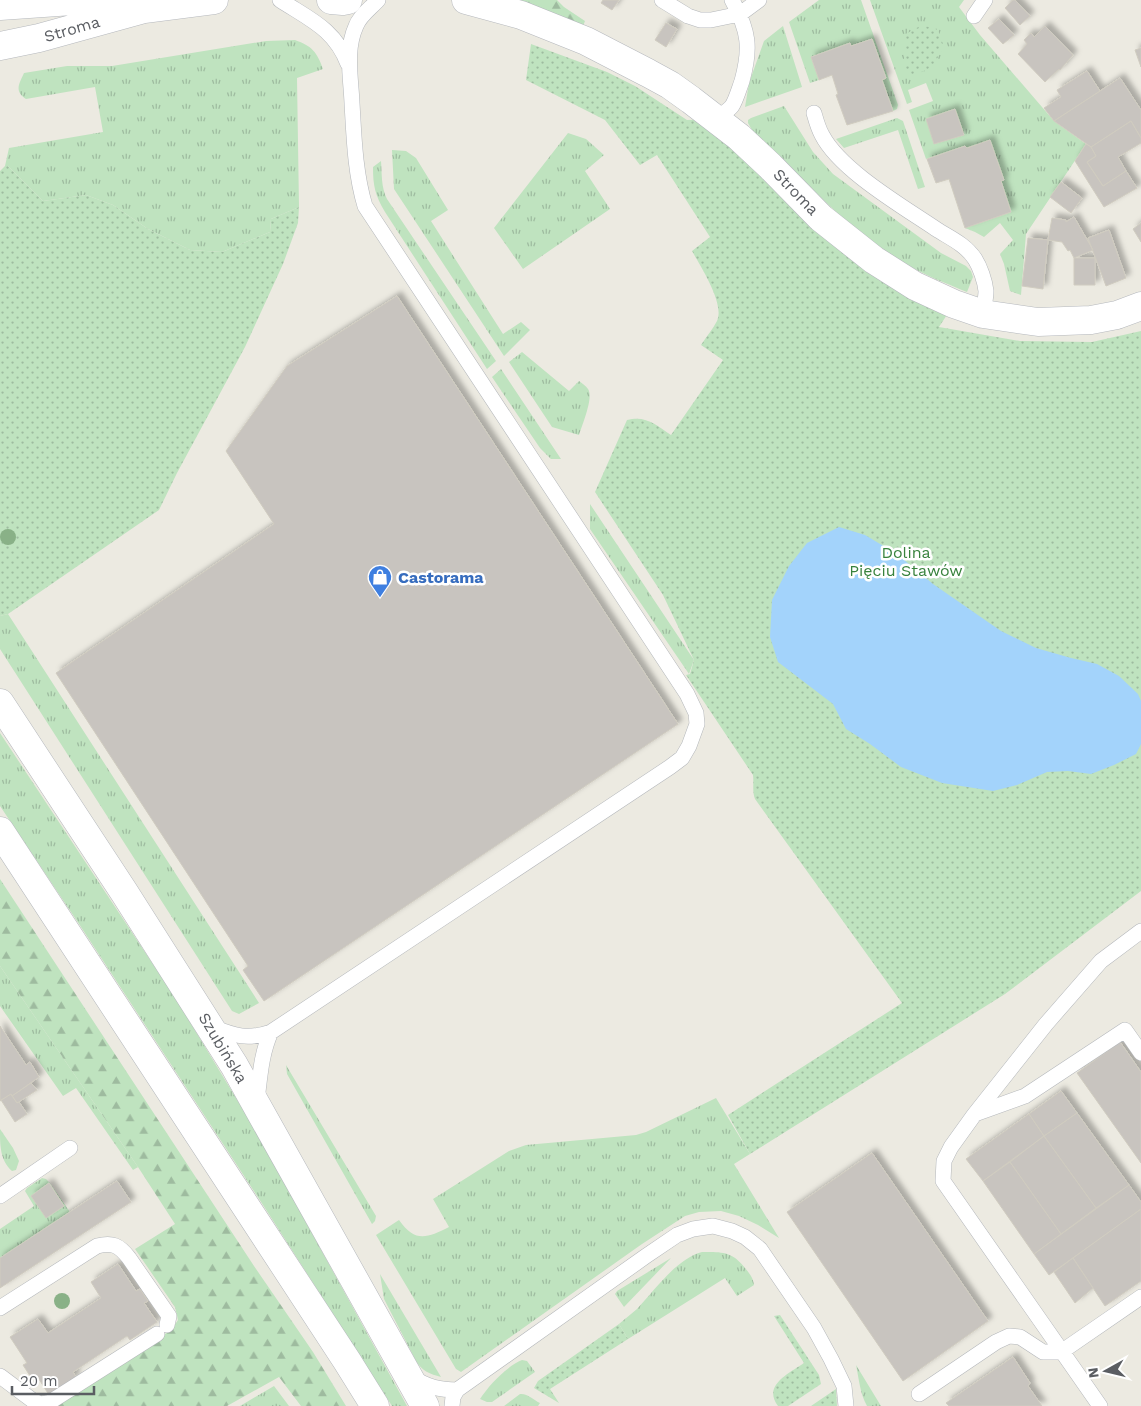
<svg xmlns="http://www.w3.org/2000/svg" width="1141" height="1406" font-family="'Work Sans',sans-serif">
<style>
.grass{fill:url(#grass-tufts)}
.forest{fill:url(#forest-firs)}
.park{fill:url(#park-dots)}
.water{fill:#a3d3fb}
.building{fill:#c8c4bf;stroke:#d0ccc0;filter:url(#shadow)}
.lines{fill:none;stroke-linecap:round;stroke-linejoin:round}
.lane-casing{stroke:#b4b7bb;stroke-width:16}
.secondary-casing{stroke:#b5b8bd;stroke-width:29}
.lane{stroke:#fff;stroke-width:15}
.secondary{stroke:#fff;stroke-width:28}
.tree{fill:#89b187}
.labels{text-anchor:middle;dominant-baseline:central;stroke-width:5;stroke-linejoin:round;paint-order:stroke}
.street-label{font-size:16px;fill:#5a5d62;stroke:#fff}
.park-label{font-size:16px;fill:#38823d;stroke:#fff}
.shop-label{font-size:16px;font-weight:bold;fill:#366cbe;stroke:#fff;text-anchor:start}
</style>
<defs>
<pattern id="grass-tufts" width="24" height="20" patternUnits="userSpaceOnUse" patternTransform="scale(1.25)"><rect width="24" height="20" fill="#bfe3bf"/><path d="M3 7l-1-3M5 7V3M7 7l1-3M15 17l-1-3M17 17v-4M19 17l1-3" fill="none" stroke="#9ebb9f"/></pattern>
<pattern id="forest-firs" width="22" height="20" patternUnits="userSpaceOnUse" patternTransform="scale(1.25)"><rect width="22" height="20" fill="#bfe3bf"/><path d="M5 1l3.5 6h-7zM16 11l3.5 6h-7z" fill="#9ebb9f"/></pattern>
<pattern id="park-dots" width="8" height="8" patternUnits="userSpaceOnUse" patternTransform="scale(1.25)"><rect width="8" height="8" fill="#bfe3bf"/><path d="M2 2h.1M6 6h.1" fill="none" stroke="#9ebb9f" stroke-width="1.8" stroke-linecap="round"/></pattern>
<filter id="shadow"><feDropShadow dx="4.5" dy="-4.5" stdDeviation="2.5" flood-color="#0004"/></filter>
</defs>
<rect width="100%" height="100%" fill="#eceae1"/>
<path class="grass" d="M819,0H861L898,105L897,109L893,111L882,80L886,78L872,39L851,46L850,43L811,57L819,80L810,83L789,22Z
M870,0H964L959,7L980,35L1054,121L1086,144L1026,234L1021,295L1010,291L1004,264L1000,254L1013,240L1000,223L984,237L975,232L965,228L1011,212L1001,181L1004,180L990,141L967,148L965,146L926,159L909,110L933,101L926,83L908,90L912,102L907,104Z
M783,26L802,87L745,107L749,83L764,41Z
M295,40C312,46 317,52 323,69L297,78L299,207L271,219L270,232L222,252L190,250L148,229L113,205L86,195L43,201L8,166H5L9,148L103,132L95,87L26,99C14,91 19,84 24,73L67,66H112L266,41Z
M784,106L813,152L833,174L941,253L966,266L971,271L973,277L967,292C945,283 924,275 904,263C845,230 802,175 752,130L748,123V120L751,118Z
M897,118L903,121L925,187L918,189L898,130L844,148L836,139Z
M568,133L586,139L604,155L585,171L610,209L523,269L494,228Z
M392,150L406,151L416,158L448,210L431,221L503,334L521,322L530,330L504,356L394,189Z
M381,161C382,174 381,187 387,199L496,361L487,369L385,212C375,195 373,186 373,167Z
M522,352L569,391L579,381C582,383 586,386 588,389C594,397 582,425 579,435L552,427L509,362Z
M501,369L561,459H551L540,448L492,377Z
M590,504L694,660L689,674L590,529Z
M8,614L259,1003L239,1014L232,1011L0,649V616Z
M0,733L176,999L253,1126L407,1406H392L263,1205L79,924L0,806Z
M0,966L138,1167L133,1170L76,1088L63,1096L0,1006Z
M286,1065L376,1216L375,1221L372,1224L287,1074Z
M716,1098L750,1154L734,1164L779,1238L758,1225L739,1216L721,1211L699,1212L685,1216L642,1244L461,1372L456,1369L376,1235L399,1220C415,1243 427,1238 449,1227L433,1199L509,1151L526,1145L636,1135L646,1132Z
M0,1129L13,1148L19,1161L16,1170L12,1171C0,1160 0,1146 0,1129Z
M42,1178L46,1179L49,1182L70,1212L0,1258V1229L34,1206L25,1191L27,1188Z
M702,1252C721,1252 732,1251 745,1268C749,1273 753,1277 754,1285L737,1296L725,1278L628,1339L619,1324C625,1319 631,1314 637,1309C655,1290 676,1259 702,1252Z
M671,1258L624,1307L615,1294L617,1291Z
M380,1274L441,1377C430,1374 422,1371 416,1361L384,1299Z
M522,1360L527,1361L535,1372L492,1402H487L480,1399C489,1385 507,1366 522,1360Z
M856,1365L881,1406H867C860,1394 859,1379 856,1365Z
M274,1386L289,1406H240Z
M520,1394C527,1393 534,1400 540,1403L538,1406H504Z"/>
<path class="forest" d="M519,0H557L564,7L585,21L583,26Z
M0,879L254,1266L313,1352L346,1406H301L279,1377L227,1406H54L165,1334L172,1329L178,1320L175,1307L135,1249L175,1224L138,1167L0,966Z"/>
<path class="park" d="M922,25L938,30L944,47L932,67L911,77L904,70V35Z
M531,44L607,72L635,86L687,120L717,119L770,166L954,304L939,327L1020,341L1092,342L1141,331V891L1005,994L750,1154L728,1115L902,1003L755,799C752,791 754,784 753,775L686,675L690,674L694,660L663,595L595,492L627,420C646,415 656,425 671,435L723,360L701,345C706,337 713,329 717,321C725,304 701,267 692,251L710,237L657,155L640,165L605,120L526,80Z
M5,166H8L43,201L86,195L113,205L148,229L190,250L222,252L270,232L271,219L299,207L298,223L283,264L245,347L177,473L159,510L8,614L0,616V171Z
M780,1315L819,1375L821,1384L788,1406H778C762,1385 790,1373 804,1363L774,1316Z
M619,1324L628,1339L550,1389L559,1403L534,1388L538,1381Z
M836,1389L837,1406H811Z"/>
<path class="water" d="M839,527L865,535L897,554L933,584L1001,631L1036,648L1071,658L1097,664L1119,676L1138,694L1141,701V744L1136,754L1114,765L1091,774L1068,771L1047,772L1017,785L993,791L942,783L901,767L870,744L846,729L833,704L778,662L770,637L772,600L789,566L807,543Z"/>
<path class="building" d="M603,0H619L612,10L601,3Z
M1013,0H1015L1030,16L1020,25L1005,8Z
M999,19L1014,35L1003,44L988,28Z
M666,23L677,29L666,47L655,40Z
M1045,26L1073,55L1060,70L1059,69L1045,82L1018,54L1027,44L1024,40L1031,33L1034,37Z
M872,39L886,78L882,80L893,111L847,125L836,95L838,94L832,75L819,80L811,57L850,43L851,46Z
M1141,48V67L1135,50Z
M1087,71L1100,91L1054,121L1044,108L1061,97L1057,90Z
M1120,78L1141,110V138L1131,121L1091,147L1054,121Z
M955,109L964,135L934,144L926,119Z
M1131,121L1141,138V143L1118,157L1126,171L1103,186L1087,162L1096,156L1091,147Z
M990,140L1004,180L1001,181L1011,212L965,228L949,179L936,183L927,159L965,146L967,148Z
M1086,144L1091,147L1096,156L1087,162L1103,186L1126,171L1137,188L1104,207L1075,161Z
M1061,182L1082,198L1071,213L1050,197Z
M1074,217L1093,250L1074,258L1070,250L1068,251L1062,242L1048,240L1052,218L1066,220V222Z
M1141,223V242L1133,229Z
M1109,230L1126,278L1106,286L1088,238Z
M1028,238L1048,240L1043,289L1022,286Z
M1074,258H1095V285H1074Z
M397,296L678,724L264,1001L243,970L248,966L56,673L274,524L226,451L287,366Z
M0,1026L26,1065L30,1062L39,1077L12,1096L11,1094L0,1101Z
M1120,1042L1141,1072V1163L1077,1073Z
M31,1083L37,1090L17,1103L12,1096Z
M1061,1091L1077,1113L1044,1136L1029,1114Z
M11,1094L17,1103L19,1102L27,1114L15,1122L1,1100Z
M1077,1113L1129,1185L1096,1208L1044,1136Z
M1029,1114L1044,1136L983,1181L966,1159Z
M1044,1136L1096,1208L1061,1234L1010,1162Z
M872,1153L988,1321L903,1381L787,1212Z
M1010,1162L1061,1234L1034,1254L983,1181Z
M117,1181L131,1202L0,1288V1258Z
M49,1183L64,1206L46,1218L31,1196Z
M1129,1185L1141,1202V1209L1049,1275L1034,1254Z
M1141,1209V1281L1105,1306L1073,1258Z
M1073,1258L1093,1288L1075,1303L1054,1272Z
M118,1264L136,1291L140,1289L148,1301L144,1303L157,1322L130,1340L127,1336L73,1372L76,1377L49,1395L37,1376L32,1379L23,1365L27,1363L10,1337L38,1319L48,1333L101,1298L91,1282Z
M1013,1357L1030,1383L1028,1386L1042,1406H949L946,1403Z"/>
<g class="lines">
<g class="lane-casing">
<path id="lane" d="M280,0C309,19 335,29 348,64
M662,0L688,16L700,20H711L740,14L759,0
M974,16L985,0
M814,113C816,120 818,128 822,135C840,170 902,206 936,229C950,238 965,244 975,259C980,267 985,281 986,291C986,298 984,306 983,314
M717,119C721,115 728,111 732,106C736,100 739,89 742,81C751,48 749,31 732,0
M212,1027C235,1036 248,1040 271,1032L670,767L682,758L689,746L697,724L696,713L687,694L365,206C355,173 354,137 352,103C351,78 345,50 356,26C360,15 371,8 378,0
M257,1100C260,1077 261,1054 271,1032
M975,1114L1025,1096L1125,1030L1141,1053
M0,1196L70,1148
M0,1308L97,1246C112,1242 119,1245 129,1258L169,1316L167,1325
M0,1376L32,1400L41,1404L50,1402L157,1334
M412,1377C427,1387 440,1390 457,1390
M919,1394L996,1342L1009,1336L1020,1337L1043,1352H1061L1141,1297
M452,1406L453,1397L457,1390L646,1256L677,1235L693,1229L713,1226L732,1231L745,1237L760,1249L814,1328L831,1359L844,1386L846,1406
M1100,1406L943,1181L944,1161L951,1147L974,1115L1046,1024L1101,961L1141,931"/>
</g>
<g class="secondary-casing">
<path id="secondary" d="M331,0L343,1L348,0
M466,0L521,15L586,41L648,73L670,85L691,100L739,137L770,166L821,218L874,260L915,286L954,304L983,314L1038,322L1091,320L1117,315L1141,306
M0,6L72,1L96,3L130,7
M0,46L39,38L144,9L214,0
M0,703L124,892L234,1065L425,1406
M0,831L347,1361L375,1406"/>
</g>
<use href="#lane" class="lane"/>
<use href="#secondary" class="secondary"/>
</g>
<g class="tree">
<circle cx="8" cy="537" r="8"/>
<circle cx="62" cy="1301" r="8"/>
</g>
<defs>
<g id="shop-pin" transform="scale(1.25)"><path d="M0 17L-7.5 6A9.5 9.5 0 1 1 7.5 6Z" fill="#3f7fe0" stroke="#fff"/><path d="M-5-2.5h2.3a2.7 3.5 0 0 1 5.4 0H5L5.5 6h-11ZM-1.5-2.5h3a1.5 2.3 0 0 0-3 0Z" fill="#fff"/></g>
</defs>
<g fill-rule="evenodd">
<use href="#shop-pin" x="380" y="577"/>
</g>
<g class="labels">
<g class="street-label">
<text transform="translate(72 29) rotate(-16)">Stroma</text>
<text transform="translate(796 192) rotate(46)">Stroma</text>
<text transform="translate(223 1048) rotate(59)">Szubińska</text>
</g>
<g class="park-label">
<text x="906" y="552">Dolina<tspan x="906" dy="18">Pięciu Stawów</tspan></text>
</g>
<g class="shop-label">
<text x="398" y="577">Castorama</text>
</g>
</g>
<g transform="translate(1106 1371) rotate(262)" stroke="#ffffff" stroke-width="4" paint-order="stroke">
<path d="M0-4L9 19L0 12L-9 19Z" fill="#5a5d62"/>
<text y="-8" font-size="14" font-weight="bold" text-anchor="middle" fill="#5a5d62">N</text>
</g>
<path d="M12 1386v8h82v-8" fill="none" stroke="#5a5d62" stroke-width="2.5"/>
<text x="20" y="1386" font-size="15" fill="#5a5d62" stroke="#ffffff" stroke-width="4" paint-order="stroke">20 m</text>
</svg>
